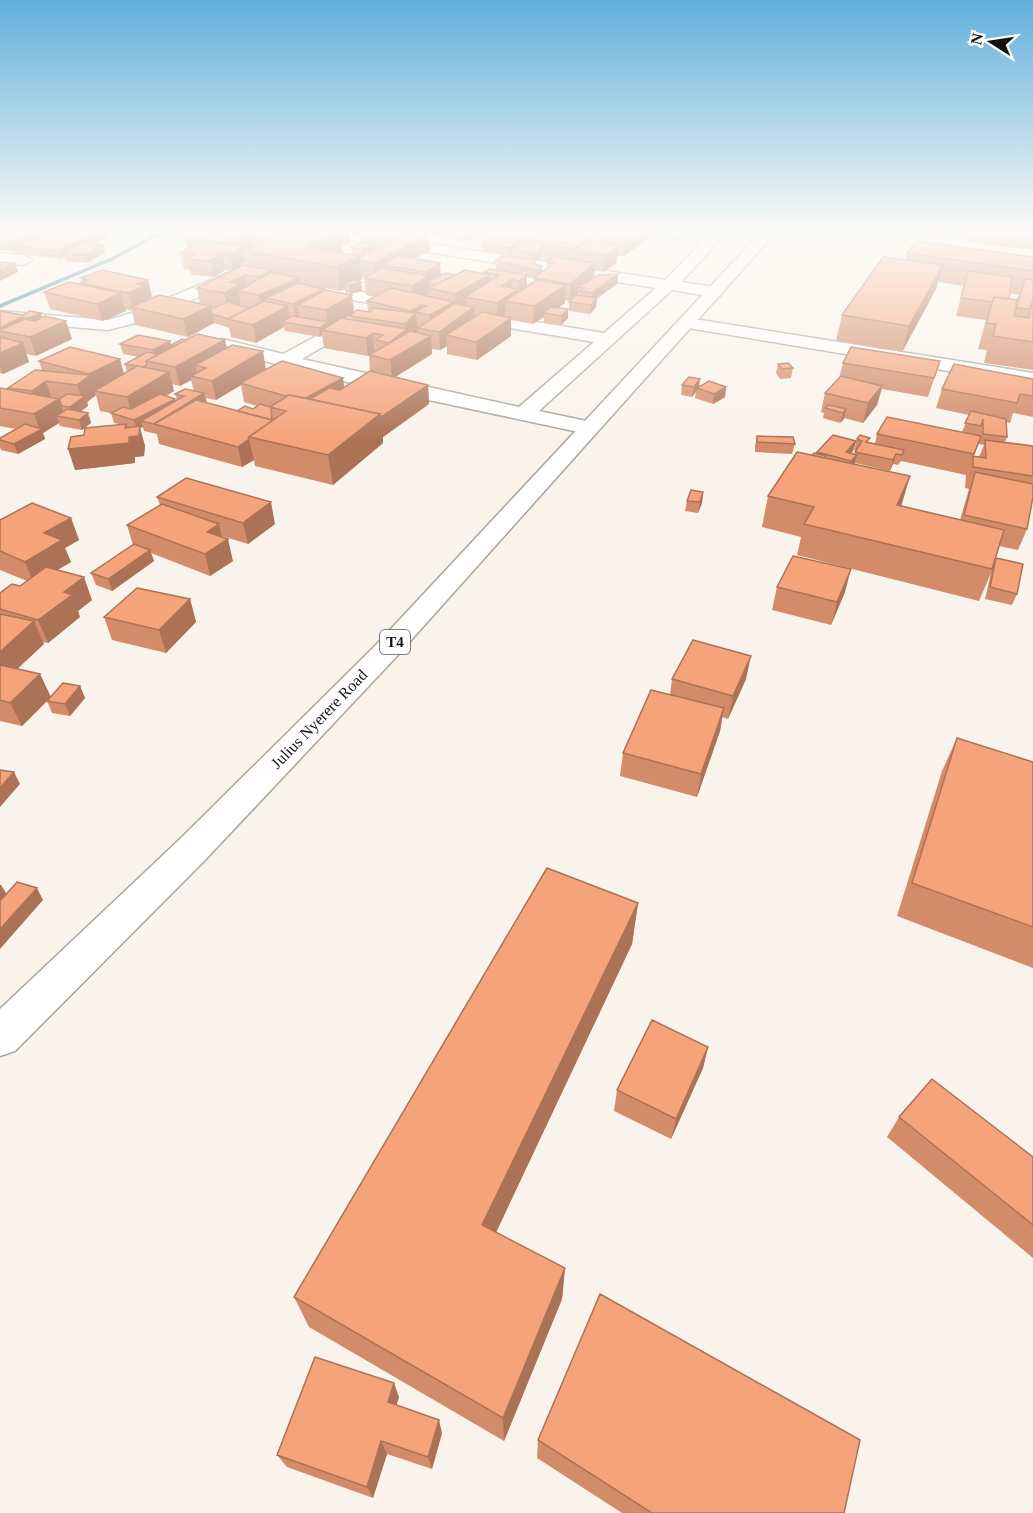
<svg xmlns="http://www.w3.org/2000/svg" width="1033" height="1513" font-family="Georgia,serif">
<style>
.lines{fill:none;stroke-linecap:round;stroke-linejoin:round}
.stream{fill:#2b7c93;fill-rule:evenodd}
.minor-casing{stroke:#aaa49d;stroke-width:3}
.highway-casing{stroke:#aaa49d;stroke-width:3}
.minor{fill:#fff;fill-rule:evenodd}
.highway{fill:#fff;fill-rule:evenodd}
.wall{fill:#d38c6a;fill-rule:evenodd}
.shaded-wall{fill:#ac7256}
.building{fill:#f5a37b;stroke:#ac7256;stroke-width:1.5}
.labels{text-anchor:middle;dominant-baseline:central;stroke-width:4.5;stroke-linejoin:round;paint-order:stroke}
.shield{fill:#fff;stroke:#5a5958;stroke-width:1.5}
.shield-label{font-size:15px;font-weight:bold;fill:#141210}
.street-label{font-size:16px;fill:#141210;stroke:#fff}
</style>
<rect width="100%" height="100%" fill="#f9f3eb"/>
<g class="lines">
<path class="stream" d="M161,230H168L116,259L0,308V304L112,257Z"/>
<g class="minor-casing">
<path id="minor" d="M326,230H340L665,280L702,242L651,234L644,230H681L710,234L714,230H729L681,282L720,288L722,292L720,296L714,297L672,290L539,411L596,423L599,428L596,433L588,434L363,386L216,349L213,345L216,341L222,339L283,354L361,312L367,313L370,317L367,321L302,359L519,407L594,342L462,320L459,316L462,312L468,311L604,333L656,288L331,237L326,236L324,233Z
M0,253L24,255L32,260L24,265L0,263Z
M240,268L248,273L246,276L147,320L108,330L0,321V311L108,320L135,312Z
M308,283L414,301L420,302L422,306L420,310L414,311L302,291L300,288L302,285Z
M688,318L1033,373V385L682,327L679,323L682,319Z"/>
</g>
<g class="highway-casing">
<path id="highway" d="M763,230H778L396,657L206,859L15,1051L0,1056V1009L180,839L376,645Z"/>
</g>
<use href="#minor" class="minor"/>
<use href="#highway" class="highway"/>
</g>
<path class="wall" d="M0,230H109L110,236L93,244L103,245L105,253L86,263L66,261L65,257L60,259L16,254L14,251L0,250Z
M183,230H417V232H419V230H493L483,238L474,237L466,242L440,238L439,235L436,237L430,236V250L414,259L440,263L441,276L484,274V272L496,269L495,261L512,257V254L509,256L482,251V243L513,238V237L539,232V230H653V234L624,256H617V262L604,272L595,271L594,277L618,283L597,298L596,307L590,314L569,311V302L576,295L570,301L565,300V303L558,308L568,309V318L561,325L544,322V317L533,324L511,320V336L477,360L447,354V346L440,350L432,349V354L395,377L428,385L429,404L383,437V443L333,485L255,466L254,460L242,467L159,444L157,434L144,431L143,427L140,428L145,446L144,456L135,457V463L75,470L84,435L119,424L114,423L111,413L100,411L96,395L87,402L88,406L80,412L88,413L91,423L82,430L60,426L59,423L43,433L45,439L18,454L1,450L0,447V438L16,429L0,426V388L9,390L8,388L42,371L39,361L124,374L127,372L125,364L139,357L123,354L120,344L171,345L186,340H225L227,348L266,369L343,378L344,388L370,371L369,355L368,356L324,348L322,335L320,337L285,331L284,327L256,343L231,337L229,328L214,323L188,337L135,325L132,311L126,309V311L102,321L50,309L44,292L82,285L81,278L148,280L152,297L149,299L200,304L197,288L232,271L225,270L214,277L191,275L190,270L184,269L180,253L190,247L186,246ZM349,233L360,235L361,243L351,247L352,254L343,253L342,246L350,242ZM543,257V261L548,262L547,269L542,272L536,265V260ZM246,262V266L235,269ZM361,277H365L364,278L366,295L375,297L367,301L368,311L354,313L352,295L325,290L324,288L340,291L345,289V292L350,294L362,291L361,282L359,281L362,279ZM527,277L534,278V282L527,286ZM354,313L350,316L351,319L345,318ZM191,380L194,391L175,394L177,400L176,401L166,396L174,391L172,384L180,386ZM241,385L244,402L257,406L253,409L237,411L206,403V398L216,400Z
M933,230H951L948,235L932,233Z
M965,230H1033V250L967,242L970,232L965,231Z
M907,253L1033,271V370L984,363L987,350L978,349L986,320L956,316L964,286L938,282L936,289L902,352L836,341L842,315L905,260ZM1010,293L1019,295L1017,300L1009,299Z
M0,311L42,318L72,339L36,356L26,354L29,362L3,374L0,373Z
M940,361L928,397L882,389L877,405L863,423L844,418L840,423L823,418L824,413L821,412L825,393L839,378L843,363Z
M778,364L793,368L791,378L780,379L776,373Z
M1033,379V417L1013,413L1010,423L1006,422L1007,437L1005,442L1033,476V497L1027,529L1018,550L999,546L994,563L996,558L1017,594L1012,605L985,599L991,573L979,601L797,555L801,537L762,527L768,496L812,455L817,454V452L856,441L853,451L851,453L855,454L857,450H854L857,439L875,444L877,434L962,432L969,415L936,408L942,389ZM979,441V444L984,445L979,457L974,456ZM901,461L966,475L965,488L969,489L960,520L901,506L855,464V463L890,471L893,464L898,465Z
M682,385L699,387H726L725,397L713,404L695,398L696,392L692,397L681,395Z
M757,436L795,444L792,454L755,452V446Z
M703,492L702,503L698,513L685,511L687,501Z
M157,497L275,524L248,544L222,536L233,561L210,576L151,553L154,561L112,591L96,585L91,573L133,545L127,525L160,505Z
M71,518L79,540L65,548L71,562L57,570L92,600L78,611L80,617L48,643L43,642L44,644L17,669L40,674L50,697L80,686L85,698L70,716L52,713L47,701L22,726L0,721V593L20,586L27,581L0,570V520Z
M777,587L845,592L831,625L772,610Z
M190,599L196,622L166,653L112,640L104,617Z
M672,679H746L728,719L722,717L720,731L697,797L620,776L623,753L670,695Z
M957,738L1033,762V968L897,916L942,771Z
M638,903L632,944L496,1232L565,1268L562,1299L504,1441L309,1327L294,1297Z
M708,1047L703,1068L671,1139L614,1111L617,1090Z
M899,1117L1033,1157V1258L887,1137Z
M399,1397L396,1405L442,1433L432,1469L387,1454L373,1498L287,1467L277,1455Z
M538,1440L844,1513H622L537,1458Z"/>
<path class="shaded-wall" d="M37,230L40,238L13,246L14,251H13L10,243Z
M45,230H59L47,236Z
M103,230H109L110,236L71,254L64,253L65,257L60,259L58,251Z
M276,230H278L280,245L275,248L273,232Z
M329,230H349L350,242L342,246L343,253L306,247Z
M436,230H439V235L436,237Z
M465,230H474V237L466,242Z
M483,230H493L483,238Z
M587,230H594L593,233L595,232L594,248L574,251L572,265L573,249L578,243Z
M648,230H653V234L630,252V244Z
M252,231L255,247L244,252L246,262L233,271L230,254L223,243Z
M633,232L630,241L629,252L624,256L625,240H620Z
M429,234L430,250L398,267L383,265L384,275L376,279L374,263Z
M608,238L607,254L618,246L617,262L604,272L605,256L601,243Z
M522,240V248L512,249V254L509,256V248Z
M103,245L105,253L86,263L84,255Z
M373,245V253L363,258L362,250Z
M543,248V257L533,262V253Z
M222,253L225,270L214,277L210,261Z
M359,256L362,279L353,284L361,282L362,291L350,294L349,285L344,283L345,289L340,291L337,267Z
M15,263L18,272L0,281V271Z
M440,263L441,279L429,283V293L413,304L412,286L426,278V272Z
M595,263L594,279L578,287V294L570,301V284Z
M943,265L936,289L902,352L909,326Z
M542,266V274L537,279V270Z
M272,270L275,287L299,278L302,294L266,298L268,310L262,313L259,295L262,294L259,277Z
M618,274V283L592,302V293Z
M245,275L248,292L238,291L241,303L228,310L224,293L230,282Z
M490,275V292L465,297L466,306L456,311L455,294Z
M527,275V292L519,298V281Z
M512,279V293L518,289V303L505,301V315L497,320V303L502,286Z
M148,280L152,297L149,298L150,303L132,307L128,293L137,284Z
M566,285L565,303L549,314L544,313V317L533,324L534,306Z
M324,289L327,306L298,305L300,319L296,321L293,304Z
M121,293L126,311L102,321L97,304Z
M352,295L354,313L329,328L322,330V335L320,337L319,328L327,322L326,310Z
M597,298L596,307L590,314L591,305Z
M454,302L455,319L431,330L430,315Z
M422,305V314L416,313L418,331L408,340L431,336L432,354L392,379L389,343L405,331V324L411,318L410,311Z
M211,306L214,323L188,337L183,319Z
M288,306L291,323L283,322L284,327L256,343L253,325Z
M474,307L475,325L446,335L447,346L440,350L439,332Z
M568,309V318L561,325V316Z
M41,313L46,330L66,321L72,339L36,356L30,337L35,335L30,318Z
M20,318L27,335L0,331V328Z
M511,318V336L477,360L476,342Z
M373,333L374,351L368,356L366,338Z
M225,340L229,358L206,368L195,365L198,376H191V380L180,386L175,367Z
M170,341L172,351L156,360L153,350Z
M23,343L29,362L3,374L0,366V353Z
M263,351L266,370L240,383L241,385L216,400L212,381Z
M120,359L125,378L94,391L96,395L87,402L88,406L73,417L70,407L82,398L77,385L90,376L89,374Z
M169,372L174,391L132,417L127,397Z
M343,378L345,397L302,401Z
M700,379L699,389L697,388L696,392L692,397L694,387Z
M46,381L52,400L39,410L32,391Z
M428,385L429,404L383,437V443L333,485L328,455L380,414Z
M882,386L877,405L863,423L868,403Z
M726,387L725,397L713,404L714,394Z
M204,393L207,403L154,424L157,434L154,424Z
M59,399L65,417L57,416L59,423L43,433L45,439L18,454L14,444L40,430L34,414Z
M175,399L178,409L141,421L143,427L140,428L145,446L144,456L135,457V463L75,470L68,449L126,424L130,437L137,430L134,420Z
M846,409L844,419L840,423L843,413Z
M88,413L91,423L82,430L79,420Z
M249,439L254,460L242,467L238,447Z
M856,441L853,451L846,460V452Z
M896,454L893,464L890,471L893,460Z
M857,455L854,465L849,472L851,461Z
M910,476L901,507L897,505Z
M703,492L702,503L698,513L700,502Z
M271,502L275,524L248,544L243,523Z
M71,518L79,540L65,548L71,562L34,584L25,562L44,533Z
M219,524L223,542L228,539L233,561L210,576L205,554L207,532Z
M150,550L154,561L112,591L108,579Z
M851,569L845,592L831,625L837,602Z
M84,577L92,600L78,611L80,617L48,643L38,620L64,592Z
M190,599L196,622L166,653L159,630Z
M34,621L44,644L0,685V652Z
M751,656L746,679L728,719L733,696Z
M40,674L51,697L22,726L10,703Z
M80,686L85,698L70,716L65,704Z
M724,708L720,731L697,797L701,774Z
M14,772L20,784L0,807V788Z
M0,885H1L8,896L0,905Z
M37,888L43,900L0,949V929Z
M638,903L632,944L484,1258L482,1225Z
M708,1047L703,1068L671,1139L676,1119Z
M565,1268L562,1299L504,1441L503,1418Z
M394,1383L399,1397L393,1416L388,1402Z
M439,1420L442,1433L432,1469L428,1457Z
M381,1441L387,1454L373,1498L367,1487Z"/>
<path class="building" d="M0,230H37L10,243L0,242Z
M54,230H103L58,251L13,246L26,240H32Z
M183,230H246L252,231L223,243L202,239L211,236Z
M257,230H276L273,232Z
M290,230H341L306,247L359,256L337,267L244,251Z
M367,230H404L429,234L374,263L360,260L359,257L395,240L360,234Z
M524,230H528L558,234L548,242L513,237Z
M539,230H564L558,234Z
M564,230H578L595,232L573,249L543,245Z
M611,230H648L630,244V236H628L633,232L627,236L607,233Z
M1001,230H1033V234Z
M601,232L630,236L625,240L608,238L601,243L618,246L605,256L574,251Z
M495,234L522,240L509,248L482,243Z
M529,241L545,244L543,245V248L533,253L512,249Z
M916,241L1033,257V271L907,253Z
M198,242L243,245L230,254L222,253L210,261L188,259L195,254L180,253Z
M83,243L103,245L84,255L64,253Z
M362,243L373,245L362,250L351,247Z
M398,256L440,263L426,272L383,265Z
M502,256L536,260L532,264L542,266L537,270L495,261Z
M554,257L595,263L570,284L534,278L554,263L547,262Z
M883,257L943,265L909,326L842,315Z
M0,262L15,263L0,271Z
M243,265L272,270L259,277L245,275L230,282L241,284L224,293L197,288Z
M382,268L429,276L412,286L364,278Z
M490,269L527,275L519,281L512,279L502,286L518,289L497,303L465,297L499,275L484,272Z
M102,270L148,280L137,284L146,286L128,293L81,283L88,280L81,278Z
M465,270L490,275L455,294L429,288Z
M968,271L1012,277L1009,299L994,297L992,302L961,298Z
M272,272L299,278L259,295L238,291L251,284H249Z
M445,273L454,275L437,284L429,283V281Z
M618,274L592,293L580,291L584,288L578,287L598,275Z
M1025,279L1033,280V302H1032L1030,309L1016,308Z
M356,280L361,282L349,285L344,283Z
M537,280L566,285L534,306L505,301Z
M69,282L121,293L97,304L44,292Z
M298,283L324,289L293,304L266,298Z
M391,288L454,302L430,315L415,312L426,306L422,305L410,311L367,301Z
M325,290L352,295L326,310L298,305Z
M159,295L211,306L183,319L131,307Z
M576,295L597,298L591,305L569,302Z
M994,297L1017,300L1014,316L1029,318L1032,302H1033V342L993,336L996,324L986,323Z
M264,301L288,306L253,325L227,319Z
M228,302L249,308L228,319L212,314L211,309Z
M454,304L474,307L439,332L418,328Z
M551,307L568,309L561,316L544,313Z
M373,308L416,313L405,324L350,316L357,310L370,312Z
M0,311L23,315L30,311L41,313L30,318H20L0,328Z
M482,312L511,318L476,342L446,335Z
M45,316L66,321L30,337L0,331V330L25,319L35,321Z
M292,316L328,322L319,328L283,322Z
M341,318L407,329L389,343L376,340L383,335L373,333L366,338L322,330Z
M410,331L431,336L390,360L369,355Z
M197,334L225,340L175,367L146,361Z
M138,335L170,341L153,350L120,344Z
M0,337L23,343L0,353Z
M182,339L186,340L174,346L171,345Z
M232,345L263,351L212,381L191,376L206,368L195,365Z
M70,347L120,359L89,374L39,361Z
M851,347L940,361L934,378L843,363Z
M147,352L158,354L146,361L147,365L143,367L125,364Z
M282,361L343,378L306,398L289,395L286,396L240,383Z
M788,363L793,368L782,369L778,364Z
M954,364L1033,379V396L1020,394L1017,403L942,389Z
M137,366L169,372L127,397L94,391Z
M35,370L90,375L77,385L46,381L32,391L8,388Z
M370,371L428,385L381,417L380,414L310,399L329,388L340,390Z
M841,376L882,386L868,403L825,393Z
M689,377L700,379L694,387L682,385Z
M709,381L726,387L714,394L697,388Z
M0,388L59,399L34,414L0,408Z
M185,389L204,393L154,424L141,421L184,396L175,394Z
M67,394L85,396L70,407L62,406L59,399Z
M160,394L175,399L134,420L111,413L123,407L131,409Z
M289,395L380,414L328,455L249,437L286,411L270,407Z
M196,400L273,420L249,437V439L238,447L154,424Z
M260,404L271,407L272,420L237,411L245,406L253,409Z
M829,405L846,409L843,413L825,408Z
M67,409L88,413L79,420L57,416Z
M971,411L1006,419L1007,437L983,434V419L981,426L965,423Z
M887,417L981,436L974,454L877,434Z
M25,424L42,429L14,444L0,440V438Z
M126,424L125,428L140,426L139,436L129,437V443L68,449L71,437L84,435L85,428Z
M833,435L856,441L846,452L857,455L851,461L817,452Z
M860,435L870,438L866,442L904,450L902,455L896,454L893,460L855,452L862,441L857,439Z
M757,436L793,437L795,444L757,442Z
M985,440L1033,446V476L973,467V456L986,458Z
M797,452L910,476L897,505L1004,530L992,569L804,524L814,507L768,496Z
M814,453L826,456L824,458L812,455Z
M975,472L1033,484V497L1027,529L964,515Z
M186,478L271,502L243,523L157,497Z
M691,490L703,492L700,502L687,501Z
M32,503L71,518L44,533L62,540L25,562L0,551V520Z
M162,504L219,524L207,532L228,539L205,554L127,525Z
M134,544L150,550L108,579L91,573Z
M793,556L851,569L837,602L777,587Z
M996,558L1023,564L1017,594L990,587Z
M46,567L84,577L64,592L72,595L38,620L0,609V593L12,584L20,586Z
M137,588L190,599L159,630L104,617Z
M0,614L34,621L0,652Z
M693,640L751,656L733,696L672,679Z
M0,665L40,674L10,703L0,700Z
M63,683L80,686L65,704L47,701Z
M651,690L724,708L701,774L623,753Z
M957,738L1033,762V927L912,883Z
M0,770L14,772L0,788Z
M547,868L638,903L482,1225L565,1268L503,1418L294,1297Z
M17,882L37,888L0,929V901Z
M652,1020L708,1047L676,1119L617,1090Z
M932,1079L1033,1157V1225L899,1117Z
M600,1294L860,1440L844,1513H652L538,1440Z
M315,1357L394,1383L388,1402L439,1420L428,1457L381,1441L367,1487L277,1455Z"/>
<linearGradient id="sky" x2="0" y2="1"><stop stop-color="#60b0dc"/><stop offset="0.52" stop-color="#fcfaf6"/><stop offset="1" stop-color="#fcfaf6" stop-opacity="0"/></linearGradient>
<rect width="1033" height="442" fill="url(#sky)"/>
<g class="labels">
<rect class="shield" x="380" y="630" width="30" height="24" rx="4.5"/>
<g class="shield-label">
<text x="395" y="642">T4</text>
</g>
<g class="street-label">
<text transform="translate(319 719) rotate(-46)">Julius Nyerere Road</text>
</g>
</g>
<g transform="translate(991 42) rotate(282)" stroke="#ffffff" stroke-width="4.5" paint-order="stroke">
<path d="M0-4.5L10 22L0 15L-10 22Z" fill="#141210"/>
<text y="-9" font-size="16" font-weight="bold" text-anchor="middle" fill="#141210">N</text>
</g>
</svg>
